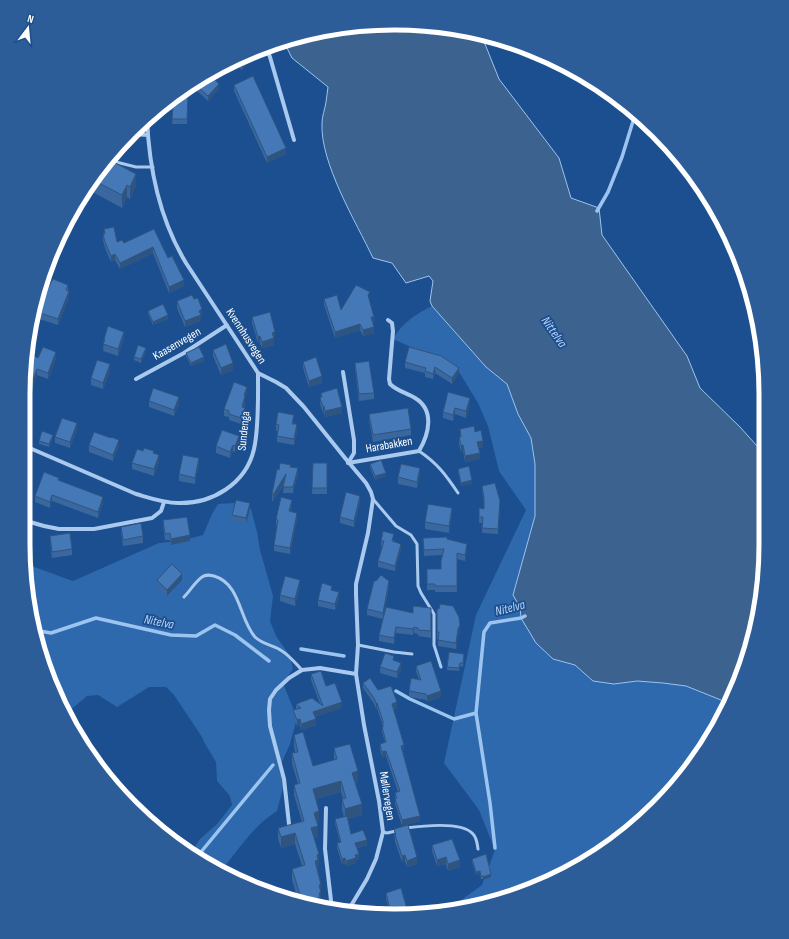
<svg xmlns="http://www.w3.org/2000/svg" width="789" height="939" font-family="'Sofia Sans Condensed',sans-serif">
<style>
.green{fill:#2e69ad}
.water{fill:#3c6290;stroke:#9cc4f0}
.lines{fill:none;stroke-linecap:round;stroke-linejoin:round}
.stream{stroke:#9cc4f0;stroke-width:3.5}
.lane{stroke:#a9c9ee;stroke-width:3}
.street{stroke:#a9c9ee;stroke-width:4}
.wall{fill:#3a679d}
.shaded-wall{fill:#305480}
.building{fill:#4478b7;stroke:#305480}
.labels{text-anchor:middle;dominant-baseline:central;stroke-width:3.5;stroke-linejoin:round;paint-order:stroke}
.street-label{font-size:12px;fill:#fff;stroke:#1b4f8f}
.water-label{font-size:13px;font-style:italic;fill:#b5d3f5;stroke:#1b4f8f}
.rim{fill:none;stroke:#fff;stroke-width:5}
</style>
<rect width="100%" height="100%" fill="#1b4f8f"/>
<path class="green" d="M432,306L486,367L507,384L518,414L531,438L535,464V516L513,595L520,607L521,618L553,659L575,665L593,681L614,684L637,681L663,683L686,686L721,700L726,708L716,730L657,807L601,853L536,888L443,913L482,885L495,850L479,810L444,763L476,615L526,510L499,471L488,426L478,403L459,372L442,361L393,339C402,323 416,314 432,306Z
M234,503L251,509L257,532L260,550L273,596L270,621L276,636L290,656L293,669L283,683L297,718L290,744L281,764L283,787L277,811C254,825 238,850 221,871L190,854L200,839L217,824L232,805L230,796L217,781L216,762L204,742L202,737L174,695L166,687H149L117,707L98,695L87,696L68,712L66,716L61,709L36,640L26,564L73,581L159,543L180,541L203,535L212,514L218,504Z"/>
<path class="water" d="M395,23L467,30L481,34L499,79L559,158L571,198L599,208L602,235L687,356L700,388L740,427L766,456L765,569L746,664L726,708L721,700L686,686L663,683L637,681L614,684L593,681L575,665L553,659L536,643L521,618L520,607L513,595L535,516V464L531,438L518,414L507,384L486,367L432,306L430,301L433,281L429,276L406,283L392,263L373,258C356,222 320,163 322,123C322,116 325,109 326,102C327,97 327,92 328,87L292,58L284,42L322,30Z"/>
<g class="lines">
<path class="stream" d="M597,211L608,192L622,157L634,118L638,116
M34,630L51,633L96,618L171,635L196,636L215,625L235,635L269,661
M301,649L344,656
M396,691L410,699L454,719L476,713L484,632L490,623L521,618L525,616
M476,713L490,803L495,848
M196,858L273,765"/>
<path class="lane" d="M108,160L136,167H153
M28,342L29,340
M419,451C437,463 446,475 458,493
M373,499L396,526L411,535L417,544L418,586L421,593L434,614V645L441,667
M184,597C190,591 195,582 202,577C206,574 210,575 214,576C241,584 239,619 255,637C263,645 274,645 282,651C290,656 296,664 302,670
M358,645L394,652L412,654
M406,828C421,826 462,821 473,834C477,838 477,843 478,849
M383,832L387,833L396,831"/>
<path class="street" d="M266,47L270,57L294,140
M147,118C149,168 160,220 186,263L258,373L276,382L286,388L304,407L345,458L366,483L371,492L373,499L368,533L356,584V594L358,645L356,674L364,725L379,801L383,832L376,859L367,879L349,909L344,912
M132,134L148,135
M343,372L354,440V453L348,463
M136,379L184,353L227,325
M25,446L136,494C150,498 164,503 178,503C212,504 246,484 254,449C259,427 258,397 258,373
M348,463L419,451C429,434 435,410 415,398C407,393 397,391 390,384L389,379L393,331L392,323L388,320
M23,520L44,526L59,529H94L152,518L161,511L164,502
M326,808L325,849L332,909
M289,824L284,779L270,726L269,710L270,699L276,690L289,678L302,670L320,668L356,674"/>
</g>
<path class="wall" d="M251,52V58L242,70L233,63Z
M212,77L219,89L208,101L194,88Z
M234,85L286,154L267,163L234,91Z
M184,94H188L187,124H172L173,110H164V106Z
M100,169L136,186L130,199L127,197L122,208L87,189Z
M104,229L117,242L124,243L154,229L168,258L184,286L169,293L153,253L120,269L115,260L111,262L105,248L103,240Z
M68,285L69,298L58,325L36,318V315L38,307Z
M370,298L369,299L374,323H373L374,333L363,336L360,330L335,338L324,305V299L341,310Z
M177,301L202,316H201V321L185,327L177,308Z
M148,311L168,319L153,325L148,314Z
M252,317L275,339H274V345L262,348L260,343H258L252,323Z
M124,338L118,356L103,351L104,339Z
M213,350L233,370L221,375L213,356Z
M146,351L141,363L134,360V357Z
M26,352L38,358H56L48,379L37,375L26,406H25Z
M186,353L204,361L191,366L186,356Z
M303,362L322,383L309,387L303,368Z
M405,362L459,368V373L452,384L435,373L433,379L425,377V373L405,368Z
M355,363L374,393V399L359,401L355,369Z
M110,371L103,389L91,385V378Z
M247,393L245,397V402L244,408L245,415L241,424L229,420V417L224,416V409Z
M321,393L342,413L325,417L324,413H323L320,404Z
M149,401L179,403L174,416L149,407Z
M470,405L466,418L455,414L453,421L443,418V412Z
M369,414L411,429V435L373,442L369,420Z
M294,422L293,424L297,431L294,445L277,442V436L278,431H276V424Z
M77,429L70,448L55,443V437Z
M460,429L475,432L483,447L479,448L480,459L465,462L463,451L461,452L459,444V437H460Z
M53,438L49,447L39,444V441Z
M239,442L235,452L233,451L230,458L216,453V446Z
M89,445L119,446L113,461L89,452Z
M143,451L154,454L159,462L154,476L132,469V463Z
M313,463H327V494H312Z
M199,464L195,484L179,481V474Z
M370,464L386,476L375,480L370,467Z
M291,467L298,474L293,493H283L284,484L273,501H272V494L279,470Z
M458,469L472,484L461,486L458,472Z
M420,474L417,488L398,484V477Z
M59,480L103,503L98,518L52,501L50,508L35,502V496Z
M482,486L500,507L498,534L482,533V523H479V517L484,509V502L482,492Z
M360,502L354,527L340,523V517Z
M292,506L291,511L297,519L290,554L274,551V545L277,526L276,525V519Z
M250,509L246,524L232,521V515Z
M452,514L449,533L425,529V522Z
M163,520L190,541L171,545L170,540H165L163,527Z
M121,527L143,536V543L123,546L121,533Z
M50,536L72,549V555L52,558L50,542Z
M423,538L447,539L467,550L465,561L457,559V592H435V590H427V569H441L442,555L424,556Z
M394,540V542L401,549L395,571L378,567V561L382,547L381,546V541Z
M157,580H182L167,596L157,587Z
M300,586L295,606L280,601V595Z
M389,587L383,619L367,615V609Z
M339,598L335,610L318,606V600Z
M431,608V638L418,636V634L414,633L413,635L396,633L394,644L379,641V635L413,613Z
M437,609H439L460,632L458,635L456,649L438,646V639H437Z
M464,657L463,667L460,666L459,671L447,670V667Z
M416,666L441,697L427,702L426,700L409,697V691L419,679L416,672Z
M380,667L401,669L397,678L380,673Z
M311,674L326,686L342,708L315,717L316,725L301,730L300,725L297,726L293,716V710L296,709V704H320L311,680Z
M363,683L378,690L397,708L393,709L404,751H403L420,821L402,826L395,804V793L398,792L386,756L382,757L380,749V744L385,742L382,732V727H383L377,708L376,709L374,704L363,688Z
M294,735L313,766L334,760V748L358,782L355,783L362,815L348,819L351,834L367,845L357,848L359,859L356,860V863L346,866L345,863L342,864L337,848V843L340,842L335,824V819L344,817L342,810V799H343L341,792L316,799L319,822L317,823L318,837L314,838L319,854L318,870V871L321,885V904H320V906L298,900L292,880V869L302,866L295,844L281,848L278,839V828L302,822L294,795V785L298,784L292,764V753L295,752L294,746Z
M394,829L417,864L407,867L405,861L402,862L395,842Z
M432,845L460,867L448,871L446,864L437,866L432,851Z
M472,859L491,877L483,880V879H481L480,874L476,875L472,862Z
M386,893L407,913H390L386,899Z"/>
<path class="shaded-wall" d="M251,52V58L242,70V64Z
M219,84V89L208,101V96Z
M286,148V154L267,163V157Z
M136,174V186L130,199V187Z
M127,185V197L122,208V195Z
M153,247V253L120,269V263Z
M115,254V260L111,262V256Z
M184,280V286L169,293V287Z
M69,291V298L58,325V319Z
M202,309V316H201V321L185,327V321L199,311Z
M168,315V319L153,325V322Z
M371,317H374V323H371Z
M360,324V330L335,338V332Z
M374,327V333L363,336V330Z
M124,332V338L118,356V349Z
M275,332V339H274V345L262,348V342L272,333Z
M260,336V343H258V337Z
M146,348V351L141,363V359Z
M56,352V358L48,379V373Z
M204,357V361L191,366V363Z
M233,363V370L221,375V368Z
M110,364V371L103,389V383Z
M435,367V373L433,379V374Z
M459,368V373L452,384V378Z
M37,369V375L26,406V400Z
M322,376V383L309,387V381Z
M247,387V393L245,397V402L242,414L244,395Z
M179,397V403L174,416V410Z
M470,398V405L466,418V411Z
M324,406V413H323V407Z
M342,407V413L325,417V411Z
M245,408V415L241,424V418Z
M455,408V414L453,421V415Z
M77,423V429L70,448V442Z
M297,424V431L294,445V439Z
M53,435V438L49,447V444Z
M239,436V442L235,452V446Z
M119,440V446L113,461V455Z
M483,441V447L477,448V442Z
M233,445V451L230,458V452Z
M461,445H463V451L461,452Z
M480,453V459L465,462V456Z
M159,455V462L154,476V469Z
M199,458V464L195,484V478Z
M298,468V474L293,493V487Z
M420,468V474L417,488V482Z
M386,473V476L375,480V476Z
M286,474V480L273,501V495Z
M472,480V484L461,486V483Z
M52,495V501L50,508V502Z
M360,496V502L354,527V521Z
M103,497V503L98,518V512Z
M292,500V506L289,517V511Z
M250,503V509L246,524V518Z
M452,508V514L449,533V526Z
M297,513V519L290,554V548Z
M190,535V541L171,545V539Z
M401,544V549L395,571V566Z
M467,544V550L465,561V555Z
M182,574V580L167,596V590Z
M300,580V586L295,606V599Z
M389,581V587L383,619V613Z
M339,592V598L335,610V604Z
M460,625V632L458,635L456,649V643L458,629Z
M396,627V633L394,644V638Z
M414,627V633L413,635V629Z
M401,663V669L397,678V672Z
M441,691V697L427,702V696Z
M342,702V708L313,718V712Z
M397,702V708L392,709V704Z
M376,703H377V708L376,709Z
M300,719V725L297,726V720Z
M316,719V725L301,730V724Z
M404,745V751H401V746Z
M386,751V756L382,757V752Z
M358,771V782L352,784V773Z
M341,781V792L313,800V789Z
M362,804V815L345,820V809Z
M319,811V822L314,824V813Z
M420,816V821L402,826V820Z
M318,826V837L311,839V828Z
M295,833V844L281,848V837Z
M367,840V845L355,848V843Z
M319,854L318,870L315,872V861L317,855Z
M359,854V859L356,860V863L346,866V861L355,855Z
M405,855V861L402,862V856Z
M417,857V864L407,867V861Z
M446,857V864L437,866V860Z
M345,858V863L342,864V859Z
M460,860V867L448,871V864Z
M480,871V874L476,875V872Z
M491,874V877L483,880V877Z
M319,885H321V904H320V906L316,905Z
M407,909V913H396Z"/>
<path class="building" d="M251,52L242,64L238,61Z
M253,76L286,148L267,157L234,85Z
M212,77L219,84L208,96L197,86Z
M184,94H188L187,119H172L173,106L166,105Z
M108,159L136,174L130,187L127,185L122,195L93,180L100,169Z
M114,227L117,242L122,240L124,243L154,229L168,258L172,256L184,280L169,287L153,247L120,263L115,254L111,256L105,242L103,234H105L104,229Z
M53,279L68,285L66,290L69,291L58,319L37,312L38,307Z
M356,285L370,292L368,295L374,317H371L374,327L363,330L360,324L335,332L324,299L337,295L341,310Z
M192,295L194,299L198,298L202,309L199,311L201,315L185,321L177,301Z
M163,304L168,315L153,322L148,311Z
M270,312L275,332L272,333L274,338L262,342L260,336L258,337L252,317Z
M108,326L124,332L118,349L103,344L105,340L104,339Z
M226,344L233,363L221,368L213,350Z
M138,345L146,348L141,359L134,357Z
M43,347L56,352L48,373L37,369L26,400H25L26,352L38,358Z
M199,347L204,357L191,363L186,353Z
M409,347L441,356L459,368L452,378L435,367L433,374L425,371L426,368L405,362Z
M316,357L322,376L309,381L303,362Z
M97,360L110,364L103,383L91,378Z
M369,361L374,393L359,394L355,363Z
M234,382L247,387L244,395L245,396L242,407L245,408L241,418L229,414V411L224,409Z
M153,388L179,397L174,410L149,401Z
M337,388L342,407L325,411L324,406L323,407L320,398L322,397L321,393Z
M448,392L470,398L466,411L455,408L453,415L443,412Z
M408,408L411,429L373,435L369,414Z
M278,412L294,415L292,424H297L294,439L277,436L279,425L276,424Z
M62,418L77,423L70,442L55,437Z
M474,426L475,432L481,430L483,441L477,442L480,453L465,456L463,445H461L459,437H461L460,429Z
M222,430L239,436L235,446L233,445L230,452L216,446Z
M42,431L53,435L49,444L39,441Z
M94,432L111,438V437L119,440L113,455L89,445Z
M144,448L154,451L153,453L159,455L154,469L132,463L137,449L143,451Z
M183,455L199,458L195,478L179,474Z
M381,460L386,473L375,476L370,464Z
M280,463L291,465L290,467L298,468L293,487H283L286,474L273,495L272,494L277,469L279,470Z
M313,463H327V488H312Z
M401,464L420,468L417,482L398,477Z
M469,466L472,480L461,483L458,469Z
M44,472L59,478L58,480L103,497L98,512L52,495L50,502L35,496Z
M495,483L500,501L498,529L482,528L483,517H479V508L484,509V498L482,486Z
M346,492L360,496L354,521L340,517Z
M281,497L292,500L289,511L297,513L290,548L274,545L278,520L276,519Z
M236,500L250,503L246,518L232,515Z
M428,504L452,508L449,526L425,522Z
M187,517L190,535L171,539L170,533L165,534L163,520Z
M141,523L143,536L123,540L121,527Z
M383,531L394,534L392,541L401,544L395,566L378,561L384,541H381Z
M70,533L72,549L52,552L50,536Z
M447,537V539L467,544L465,555L457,553V586H435V584H427V569H441V561L444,549L424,550L423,538Z
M172,564L182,574L167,590L157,580Z
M381,575L389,581L383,613L367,609L374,581H376Z
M285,576L300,580L295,599L280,595Z
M322,583L332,586L331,590L339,592L335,604L318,600Z
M440,604L453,606L459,617L460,625L458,629L456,643L438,640L439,632H437V609H439Z
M413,606L431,608V631L418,630V628L414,627L413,629L396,627L394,638L379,635L386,607L413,613Z
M449,652L464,654L463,663H460L459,668L447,667Z
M385,653L394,656L393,660L401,663L397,672L380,667Z
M431,661L441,691L427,696L426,694L409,691L411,678L421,680L416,666Z
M321,671L326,686L335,683L342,702L313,712L316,719L301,724L300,719L297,720L293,710L301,708L296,704L312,698L323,706L311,674Z
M370,678L378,690L391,686L397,702L392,704L402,738L404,745L401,746L420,816L402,820L395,799L397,798L395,793L400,791L386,751L382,752L380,744L386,742L382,727H383V721L377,703H376L374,698L363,683Z
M303,732L313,766L337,759L334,748L350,744L358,771L352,773L362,804L345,809L342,799L346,798L341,781L313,789L319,811L314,813L318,826L311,828L319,854L317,855L318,860L315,861L321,885H319L321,893H319L320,897L317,898L318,904L316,905L306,902L305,901H302L292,869L305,865L295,833L281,837L278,828L304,821L294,785L300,783L292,753L298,752L294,735Z
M347,816L351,834L363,830L367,840L355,843L359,854L355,855L356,858L346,861L345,858L342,859L337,843L341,842L335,819Z
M408,825L417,857L407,861L405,855L402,856L395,835H396L394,829Z
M452,839L460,860L448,864L446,857L437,860L432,845Z
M486,854L491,874L483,877V876H481L480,871L476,872L472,859Z
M401,888L407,909L396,913H391L386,893Z"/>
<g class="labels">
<g class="street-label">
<text transform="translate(246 336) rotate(57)">Kvennhusvegen</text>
<text transform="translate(177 344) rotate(-30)">Kaasenvegen</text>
<text transform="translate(244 431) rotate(-84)">Sundenga</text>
<text transform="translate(389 445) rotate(-10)">Harabakken</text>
<text transform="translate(387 796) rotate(81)">Møllervegen</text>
</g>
<g class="water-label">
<text transform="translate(554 332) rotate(55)">Nittelva</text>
<text transform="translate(510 608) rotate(-14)">Nitelva</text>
<text transform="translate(159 622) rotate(11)">Nitelva</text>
</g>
</g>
<path d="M0 0H789V939H0ZM394 30H395A364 364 0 0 1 759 394V545A364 364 0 0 1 395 909H394A364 364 0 0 1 30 545V394A364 364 0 0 1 394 30Z" fill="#2d5d98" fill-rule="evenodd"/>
<path class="rim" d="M394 30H395A364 364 0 0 1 759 394V545A364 364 0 0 1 395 909H394A364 364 0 0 1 30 545V394A364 364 0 0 1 394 30Z"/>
<g transform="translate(28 28) rotate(16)" stroke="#1b4f8f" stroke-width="3" paint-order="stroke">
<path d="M0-3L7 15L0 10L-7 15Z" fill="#ffffff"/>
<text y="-6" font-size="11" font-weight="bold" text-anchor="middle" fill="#ffffff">N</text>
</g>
</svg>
